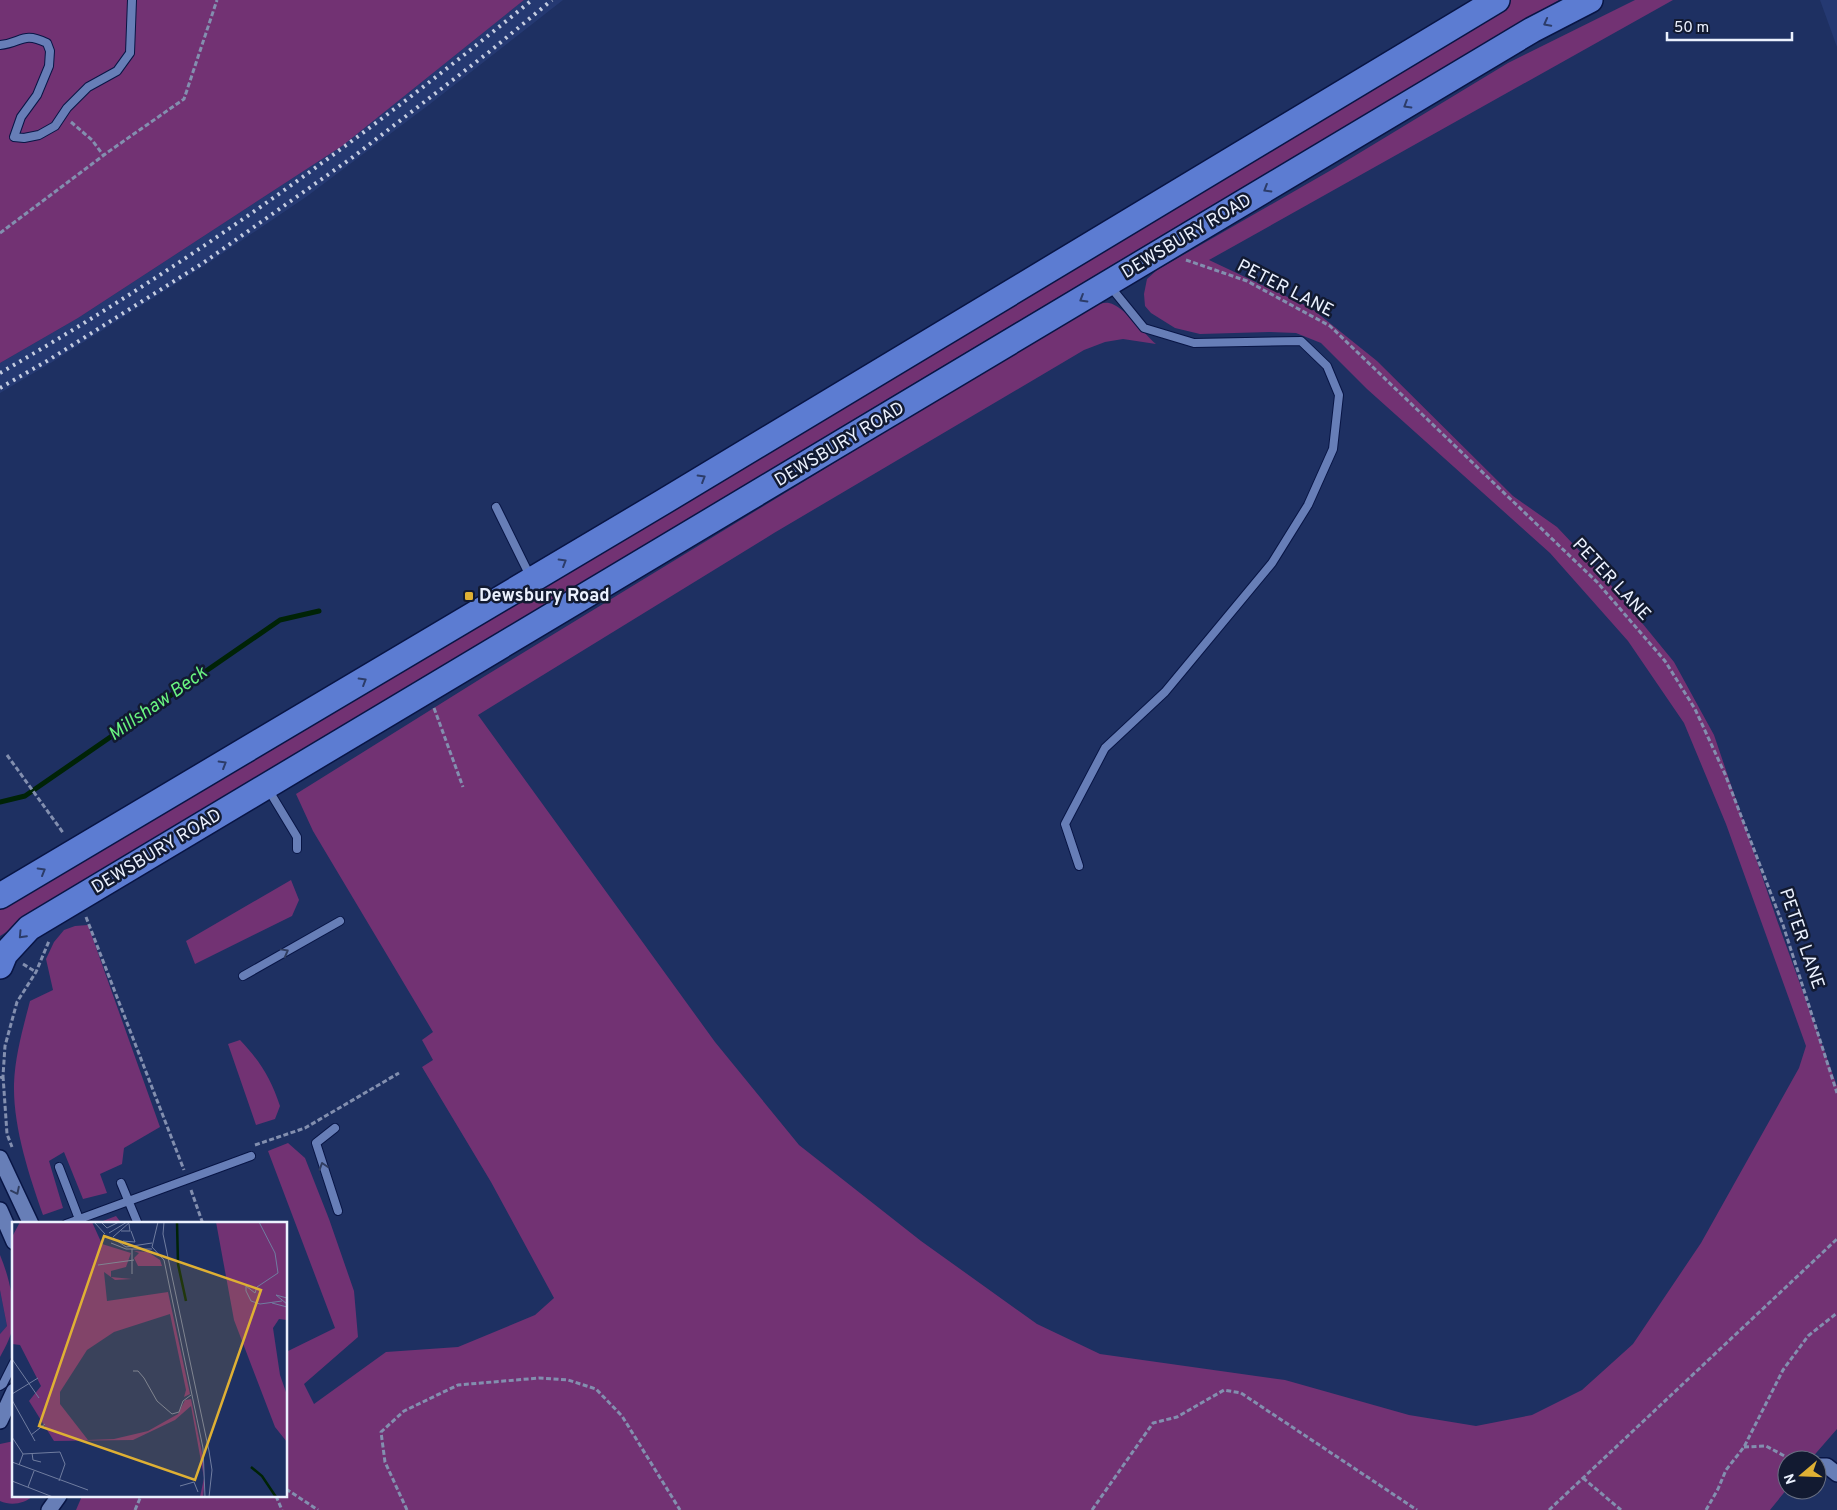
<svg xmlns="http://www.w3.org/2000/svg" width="1837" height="1510" font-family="Overpass,sans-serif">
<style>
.built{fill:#253972}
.green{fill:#723273}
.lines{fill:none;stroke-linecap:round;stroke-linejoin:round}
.stream{stroke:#002306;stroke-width:5}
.service-casing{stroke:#081545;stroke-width:10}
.minor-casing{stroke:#081545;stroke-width:18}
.trunk-casing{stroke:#081545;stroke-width:28}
.path{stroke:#838faf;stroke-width:3;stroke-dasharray:5 2.5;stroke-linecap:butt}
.service{stroke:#677eb7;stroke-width:8}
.minor{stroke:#677eb7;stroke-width:15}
.trunk{stroke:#5c7cd2;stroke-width:25}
.rail{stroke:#c4cce0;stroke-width:4;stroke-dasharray:2.5 5;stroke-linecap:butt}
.oneway{stroke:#2c3c69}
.oneway2{stroke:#303d60}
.poi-dot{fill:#dfb034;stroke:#121a31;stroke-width:2}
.labels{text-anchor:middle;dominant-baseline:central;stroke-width:5;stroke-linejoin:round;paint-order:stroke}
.street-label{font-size:18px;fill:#ebf1fe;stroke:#121a31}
.poi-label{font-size:18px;font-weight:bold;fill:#ebf1fe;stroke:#121a31;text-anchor:start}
.water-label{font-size:19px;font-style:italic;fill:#69f480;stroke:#121a31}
.inset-river{fill:none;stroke:#002306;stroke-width:2.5}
.inset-road{fill:none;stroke:#707da0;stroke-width:1}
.view{fill:#dfb034;fill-opacity:0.15;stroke:#dfb034;stroke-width:2.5}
.inset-edge{fill:none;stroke:#ebf1fe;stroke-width:2.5}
</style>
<rect width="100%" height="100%" fill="#1e3062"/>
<path class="built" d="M524,0H563L430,104L306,197L204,266L49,364L0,393V363L78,318L342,146Z
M1820,0H1837V47Z
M0,1290L7,1326L0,1334Z"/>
<path class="green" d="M0,0H524L342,146L78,318L0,363Z
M1511,0H1559C1037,308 517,620 0,936V909Z
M1635,0H1673L1209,260L1311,308L1377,361L1513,496L1557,527L1606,579L1674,662L1714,735L1778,923L1837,1086V1429L1810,1460H1787V1489L1770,1510H76L82,1496H286V1352L335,1328L268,1151L288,1143L305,1158L329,1219L354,1291L358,1337L304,1384L314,1404L386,1352L458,1347L535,1315L554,1298L491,1182L422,1067L433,1060L422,1040L433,1032L313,831L296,794L485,676L1093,305C1098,305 1104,302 1109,303C1124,306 1144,334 1156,344L1123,339L1105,342L1084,350L774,533L478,715L715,1042L799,1145L921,1241L1037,1324L1100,1354L1285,1380L1409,1415L1476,1426L1532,1415L1582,1390L1633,1344L1701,1243L1799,1068L1806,1046L1726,824L1684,723L1628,641L1550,553L1367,389L1321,343L1296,333L1269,332L1200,334L1175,328L1151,313L1145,306L1144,294L1147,279L1157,270L1333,169L1508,63Z
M291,880L299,900L292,916L195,964L186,941Z
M88,925L160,1127L124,1148L122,1164L100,1174L107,1193L83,1199L64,1152L49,1161L63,1208L43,1215C29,1175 13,1127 14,1084C15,1056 23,1028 30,1001L53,990L46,959L54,942L64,930L75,926Z
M240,1040C260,1061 271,1079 280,1106L275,1119L256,1125L228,1044Z
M116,1216L122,1224H95Z
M0,1255C8,1274 14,1298 14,1320C13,1333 6,1346 0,1357V1334L7,1326L0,1290Z
M14,1441V1496H33C24,1504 11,1506 0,1501V1444Z"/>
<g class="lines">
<path class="stream" d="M0,802L25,796L280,620L319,611"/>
<g class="service-casing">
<path id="service" d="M0,45C22,43 22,31 47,43L50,51L49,66L37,95L21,117L14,137L24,138L39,135L55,126L67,108L88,87L117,71L130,53L132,0
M496,507L530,576
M268,789L297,837V849
M1079,866L1065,824L1105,748L1165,692L1272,563L1308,505L1333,449L1339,395L1327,366L1301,341L1194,343L1144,328L1109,285
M243,976L340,921
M335,1128L316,1143L338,1211
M59,1167L79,1219
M121,1183L138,1224
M66,1224L251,1156
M0,1386L3,1384L14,1362"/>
</g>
<g class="minor-casing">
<path id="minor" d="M0,1158L31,1224
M0,1210L14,1242
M0,1421L14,1391
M1817,1466H1827L1837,1474
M49,1510L59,1496"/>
</g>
<g class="trunk-casing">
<path id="trunk" d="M0,896L663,502L1497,0
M0,966L5,954L29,928L1532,30L1590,0"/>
</g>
<path class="path" d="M71,122L92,140L103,155
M0,233L108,152L184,99L217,0
M1186,260L1247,281L1330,326L1597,582L1665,661L1695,709L1725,774L1783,925L1837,1093
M434,708L463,787
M7,755L64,834
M86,917L184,1170
M23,964L36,972
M3,1076L7,1134L12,1147
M0,1078L3,1076L5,1046L17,1002L36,972L49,941
M255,1145L305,1128L399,1073
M191,1190L203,1224
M1744,1447L1766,1446L1792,1460
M1583,1478L1621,1510
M286,1489L318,1510
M276,1496L282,1510
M135,1510L141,1496
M407,1510L385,1462L381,1432L404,1411L458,1385L539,1378L568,1380L596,1389L622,1416L680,1510
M1092,1510L1153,1423L1177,1417L1224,1390L1241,1393L1417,1510
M1549,1510L1837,1239
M1706,1510L1718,1489L1726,1470L1744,1447L1783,1370L1808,1336L1837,1313"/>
<use href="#service" class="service"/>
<use href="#minor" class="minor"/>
<use href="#trunk" class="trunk"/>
<path class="rail" d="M0,373C188,265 364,138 532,0
M0,388L47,361L203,263L353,157L489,52L552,0"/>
</g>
<defs><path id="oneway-chevron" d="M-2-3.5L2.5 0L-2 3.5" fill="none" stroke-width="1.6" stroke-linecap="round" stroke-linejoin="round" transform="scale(1.25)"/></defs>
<g class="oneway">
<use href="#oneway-chevron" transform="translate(1547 23) rotate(152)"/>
<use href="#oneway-chevron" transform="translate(1407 105) rotate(149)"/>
<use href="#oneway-chevron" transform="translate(1267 189) rotate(149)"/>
<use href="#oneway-chevron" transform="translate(1083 299) rotate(149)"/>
<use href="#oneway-chevron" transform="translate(702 478) rotate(-31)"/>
<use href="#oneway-chevron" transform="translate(563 562) rotate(-31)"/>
<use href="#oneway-chevron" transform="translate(363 681) rotate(-31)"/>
<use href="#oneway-chevron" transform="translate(223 764) rotate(-31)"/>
<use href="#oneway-chevron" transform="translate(42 871) rotate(-30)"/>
<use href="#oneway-chevron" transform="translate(22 935) rotate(133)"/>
</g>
<g class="oneway2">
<use href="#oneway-chevron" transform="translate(285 952) rotate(-29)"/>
<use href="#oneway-chevron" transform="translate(323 1166) rotate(-108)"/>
<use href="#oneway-chevron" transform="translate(16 1191) rotate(64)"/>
</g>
<rect class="poi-dot" x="464" y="591" width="10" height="10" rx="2.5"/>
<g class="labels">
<g class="street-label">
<text transform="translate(1187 237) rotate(-31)">DEWSBURY ROAD</text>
<text transform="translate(1285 289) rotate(27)">PETER LANE</text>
<text transform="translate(840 445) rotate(-31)">DEWSBURY ROAD</text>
<text transform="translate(1611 580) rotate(47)">PETER LANE</text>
<text transform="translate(157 852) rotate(-31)">DEWSBURY ROAD</text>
<text transform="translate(1801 939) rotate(71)">PETER LANE</text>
</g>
<g class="poi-label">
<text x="479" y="596">Dewsbury Road</text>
</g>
<g class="water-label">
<text transform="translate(158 704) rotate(-35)">Millshaw Beck</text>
</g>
</g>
<g transform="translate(12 1222)">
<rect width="275" height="275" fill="#1e3062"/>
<path d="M8,0H80L90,22L119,31L114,45L99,49V55L120,57L103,58L92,50L95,79L156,70L178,172L172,175L174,168L158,92L102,110L75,128L48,170V182L76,218L102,217L136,209L166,192L173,178L179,177L190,231L191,240L192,256V266L191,275H188L192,256L179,184L163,198L121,218L42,219L17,179L29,164L8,123L0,122V15ZM204,0H275V98L267,97L261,106L268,153L275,173V220L263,205L222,98ZM122,29L136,30L148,38L150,44H126L122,36L127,31Z" fill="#723273"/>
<path class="inset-river" d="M165,0L166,42L174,79M239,245L250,254L264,275"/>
<path class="inset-road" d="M82,0L93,12M89,0L95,6L107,0M146,0L140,25L152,38L191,226L193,275M152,0L151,12L197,229L200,248L197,275M247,0L263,31L266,51L245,65L243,71L234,64V69L239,79L248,82L270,79M109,9H118L117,2M97,11L115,0M101,15L118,0M101,16L114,25L140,21M111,19L123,20L119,9M99,21L114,27H140M120,27V52M86,43L122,38M275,76L264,73L275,82M260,81L275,85M0,137L27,176M121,149H126L132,156L145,179L160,192L167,190L171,179L179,173M0,172L26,156M0,178L23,219M19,213L33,202M0,215L11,232M20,231L21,238L29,240M0,240L76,268M7,243L11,232L48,230L53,242L47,259M0,259L41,275M168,264L182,260L186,270M16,265L22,249"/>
<path class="view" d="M92,14L249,68L183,258L27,204Z"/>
<rect width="275" height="275" class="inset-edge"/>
</g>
<g transform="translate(1802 1475) rotate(251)"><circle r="24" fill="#121a31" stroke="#697083"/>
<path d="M0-4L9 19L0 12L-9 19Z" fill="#dfb034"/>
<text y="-8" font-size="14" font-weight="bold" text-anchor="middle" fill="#ebf1fe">N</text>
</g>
<path d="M1667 32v8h125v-8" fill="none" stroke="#ebf1fe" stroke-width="2.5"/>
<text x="1674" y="32" font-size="15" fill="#ebf1fe" stroke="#121a31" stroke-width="4" paint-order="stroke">50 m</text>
</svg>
